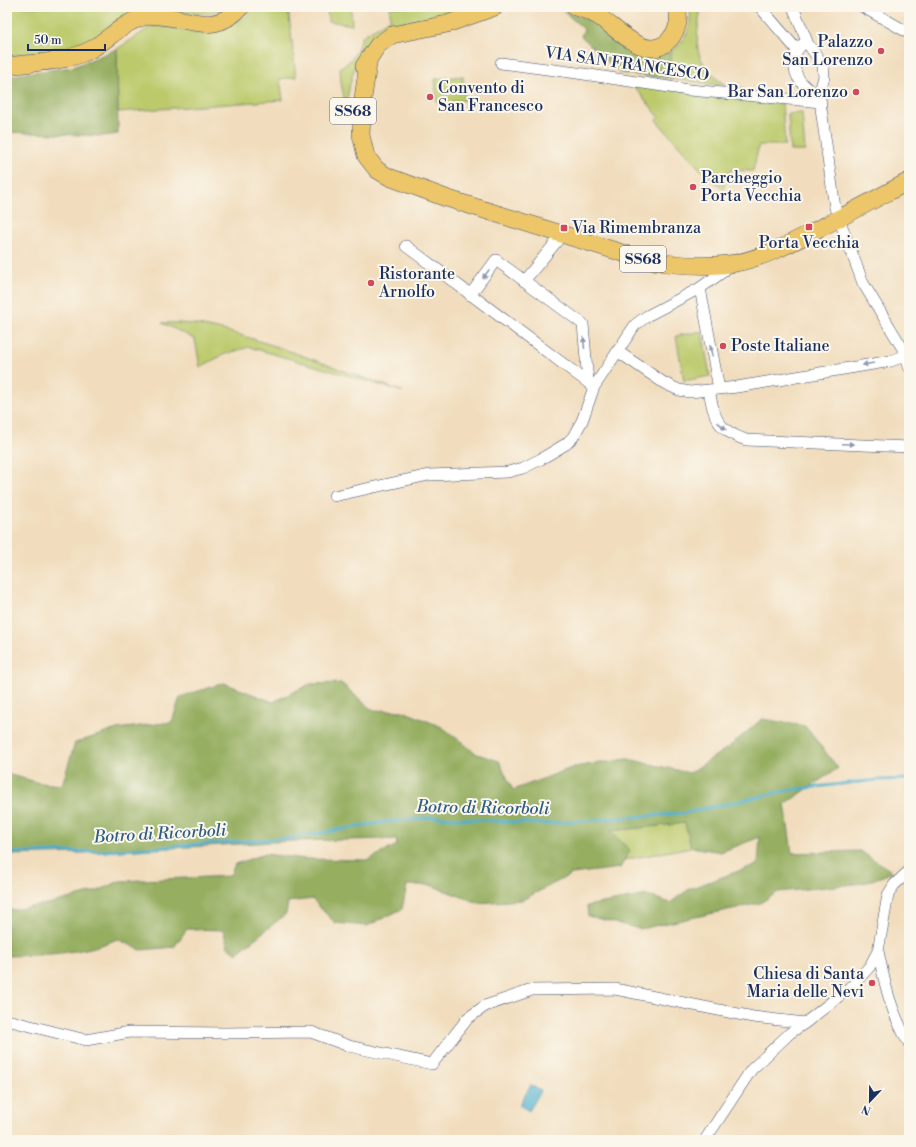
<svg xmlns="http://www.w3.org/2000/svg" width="916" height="1147" font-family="'Libre Bodoni',serif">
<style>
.green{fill:#bcca6c;stroke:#6c7c65}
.forest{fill:#95ae60;stroke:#586e5f}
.water{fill:#4fb0ce;stroke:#357096}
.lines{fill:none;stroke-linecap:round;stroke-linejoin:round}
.stream{stroke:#4fb0ce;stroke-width:3}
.minor-casing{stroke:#3b496c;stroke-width:12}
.primary-casing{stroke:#3b496c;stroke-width:18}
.minor{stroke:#fff;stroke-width:11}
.primary{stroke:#ecc669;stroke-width:17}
.oneway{fill:#8d97ae}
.poi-dot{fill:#d1495b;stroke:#fbf7ec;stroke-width:1.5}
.labels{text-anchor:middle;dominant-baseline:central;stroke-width:4;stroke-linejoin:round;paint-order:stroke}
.shield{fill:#fbf7ec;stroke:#5e6b89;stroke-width:1}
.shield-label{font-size:15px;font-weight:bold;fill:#1b2f5e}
.poi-label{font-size:16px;fill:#1b2f5e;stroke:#fbf7ec;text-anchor:start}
.street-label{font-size:16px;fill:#1b2f5e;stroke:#fbf7ec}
.water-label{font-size:17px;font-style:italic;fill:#2d5c85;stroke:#fbf7ec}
</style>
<rect width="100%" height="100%" fill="#fbf7ec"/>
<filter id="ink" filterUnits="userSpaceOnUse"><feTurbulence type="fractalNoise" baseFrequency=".025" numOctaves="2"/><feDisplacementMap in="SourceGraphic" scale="8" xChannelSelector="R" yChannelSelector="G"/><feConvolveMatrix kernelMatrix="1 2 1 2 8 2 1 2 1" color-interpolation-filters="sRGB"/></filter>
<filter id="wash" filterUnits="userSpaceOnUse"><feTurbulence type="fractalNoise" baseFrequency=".012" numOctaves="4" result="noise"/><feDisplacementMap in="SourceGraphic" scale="16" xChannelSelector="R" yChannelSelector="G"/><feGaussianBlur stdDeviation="0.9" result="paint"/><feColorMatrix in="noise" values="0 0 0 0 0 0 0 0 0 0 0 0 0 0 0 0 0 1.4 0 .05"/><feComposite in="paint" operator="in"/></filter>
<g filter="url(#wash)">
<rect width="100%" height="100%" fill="#f1ddbd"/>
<path class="green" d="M7,7H146C122,13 104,34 83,45C65,54 28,53 7,56Z
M157,7H225C205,20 179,11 157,7Z
M255,7H288L296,77L280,79L283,100L118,112L117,49L152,26L168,27L202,34L223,30L248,15Z
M327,7H351L352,25L328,21Z
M390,7H472C459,11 447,17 434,19C419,22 405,20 391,25C360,37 349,79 346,108L341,83L340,67C353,63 358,48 362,36L390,19Z
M690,7H701C695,47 692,59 726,86L672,79L671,52C686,39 692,27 690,7Z
M463,76L465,100L437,103L435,79Z
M633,85L782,102L785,145H759L753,171L730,170L723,189L699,168L656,120L659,117Z
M802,113L805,151H790L788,114Z
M162,323C202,321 240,335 278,347C320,362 362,377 404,392L249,347L225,354L200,367L195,339Z
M702,331L710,376L684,381L676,336Z
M685,823L691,847L624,860L629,850L610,831Z"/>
<path class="forest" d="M564,12C573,14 582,17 590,21C619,37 634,67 671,52L672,79L620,73L581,36L584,29Z
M117,49L118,134L103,136L7,132V77L25,73L73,67Z
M224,683L273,702L310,684L341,683L372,710L403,711L442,727L477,754L499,761L513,790L574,767L628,759L690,773L730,746L762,719L805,726L838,768L785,804L792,853L860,851L893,872L864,883L778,892L760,903L640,929L588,916L587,906L647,895L670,903L689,889L758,864L760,837L721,852L691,847L685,823L610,831L630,850L620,868L572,874L522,900L478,903L430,885H407L402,909L367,926L335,923L312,899L288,902L286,914L237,953L228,947L223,930L187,929L174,947L141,950L117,939C84,954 43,955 7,956V909L14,910L52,903L98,891L120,881L230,876L235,864L265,854L306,859L368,860L397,845L396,839L291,841L84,853L7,855V774L40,783L62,785L75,743L117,729L172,722L180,697Z"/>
<path class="water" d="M531,1085L541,1091L529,1111L519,1105Z"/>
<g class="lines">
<path class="stream" d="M7,853L104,851L290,838L385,822L438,817L541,824L685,813L789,790L877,780L909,779"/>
</g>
</g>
<g filter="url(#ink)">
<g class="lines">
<g class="minor-casing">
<path id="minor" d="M760,7L797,50
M793,7L808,44L823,65L824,77L819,94L835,208L863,283L906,354L909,367
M863,7L909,33
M808,44H803C789,54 793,76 805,86C809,90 814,92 819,94
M501,63L577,73L689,90L821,102
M406,246L594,387
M524,281L562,235
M700,288L719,389
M470,295L496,260L583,324L588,382
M617,351L664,383L679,390L690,392L737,387L891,361L909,354
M709,390C714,418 717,430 746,440L909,447
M334,496L429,475L508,472L523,468L541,459L566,444L573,437L582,421L594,387L635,325L647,316L700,288L724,271L730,264
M878,951C885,985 891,1013 909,1043
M7,1020L86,1040L130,1032L226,1033L311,1032L349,1046L432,1064L468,1018L485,1006L532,990L615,989L753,1017L805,1023
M705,1140L751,1070L790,1033L805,1023L853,985L870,966L878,951L888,895L894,885L909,871"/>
</g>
<g class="primary-casing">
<path id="primary" d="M575,7C583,9 591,12 598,16C617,28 648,65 670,39C678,30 680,18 677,7
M369,57L363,98L361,135L366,156L377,170L389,177L446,198L645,260C674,265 706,268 736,263C766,257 793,242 820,228C850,213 879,197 909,181
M7,66C34,62 63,63 88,51C108,41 125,19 149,16C184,13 210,40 241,7
M364,66L378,45L392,35L447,24L495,7"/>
</g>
<use href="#minor" class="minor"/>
<use href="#primary" class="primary"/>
</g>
<defs><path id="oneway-solid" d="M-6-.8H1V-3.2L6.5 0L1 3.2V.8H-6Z"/></defs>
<g class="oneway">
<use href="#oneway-solid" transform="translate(486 274) rotate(126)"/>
<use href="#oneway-solid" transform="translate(584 343) rotate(-95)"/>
<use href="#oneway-solid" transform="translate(711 351) rotate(-101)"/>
<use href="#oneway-solid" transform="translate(868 364) rotate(170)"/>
<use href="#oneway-solid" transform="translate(722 426) rotate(41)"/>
<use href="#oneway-solid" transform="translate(848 444) rotate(2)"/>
</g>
</g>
<g class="poi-dot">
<circle cx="881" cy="51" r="4"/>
<circle cx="856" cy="92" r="4"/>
<circle cx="430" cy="97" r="4"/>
<circle cx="693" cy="187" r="4"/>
<rect x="805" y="223" width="8" height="8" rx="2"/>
<rect x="560" y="224" width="8" height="8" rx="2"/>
<circle cx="371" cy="283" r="4"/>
<circle cx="723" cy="346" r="4"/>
<circle cx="872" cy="983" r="4"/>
</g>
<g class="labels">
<g class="shield">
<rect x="330" y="98" width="46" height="26" rx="3"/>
<rect x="620" y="246" width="46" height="26" rx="3"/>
</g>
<g class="shield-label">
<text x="353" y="111">SS68</text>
<text x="643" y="259">SS68</text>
</g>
<g class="poi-label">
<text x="873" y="42" text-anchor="end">Palazzo<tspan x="873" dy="18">San Lorenzo</tspan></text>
<text x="438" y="88">Convento di<tspan x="438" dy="18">San Francesco</tspan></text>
<text x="848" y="92" text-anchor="end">Bar San Lorenzo</text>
<text x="701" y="178">Parcheggio<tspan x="701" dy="18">Porta Vecchia</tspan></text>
<text x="572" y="228">Via Rimembranza</text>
<text x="809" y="243" text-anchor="middle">Porta Vecchia</text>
<text x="379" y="274">Ristorante<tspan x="379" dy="18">Arnolfo</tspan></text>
<text x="731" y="346">Poste Italiane</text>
<text x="864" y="974" text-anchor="end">Chiesa di Santa<tspan x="864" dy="18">Maria delle Nevi</tspan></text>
</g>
<g class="street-label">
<text transform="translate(627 64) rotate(8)">VIA SAN FRANCESCO</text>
</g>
<g class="water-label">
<text transform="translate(483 808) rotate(1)">Botro di Ricorboli</text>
<text transform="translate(160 834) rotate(-3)">Botro di Ricorboli</text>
</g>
</g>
<rect width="916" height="1147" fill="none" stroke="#fbf7ec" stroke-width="24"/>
<g transform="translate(870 1101) rotate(202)" stroke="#fbf7ec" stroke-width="3" paint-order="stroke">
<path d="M0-3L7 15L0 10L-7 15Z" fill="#1b2f5e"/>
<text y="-6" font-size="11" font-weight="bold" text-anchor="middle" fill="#1b2f5e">N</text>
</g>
<path d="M28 44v6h77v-6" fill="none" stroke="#1b2f5e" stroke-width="2"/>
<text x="34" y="44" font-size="12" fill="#1b2f5e" stroke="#fbf7ec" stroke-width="3" paint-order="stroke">50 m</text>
</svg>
